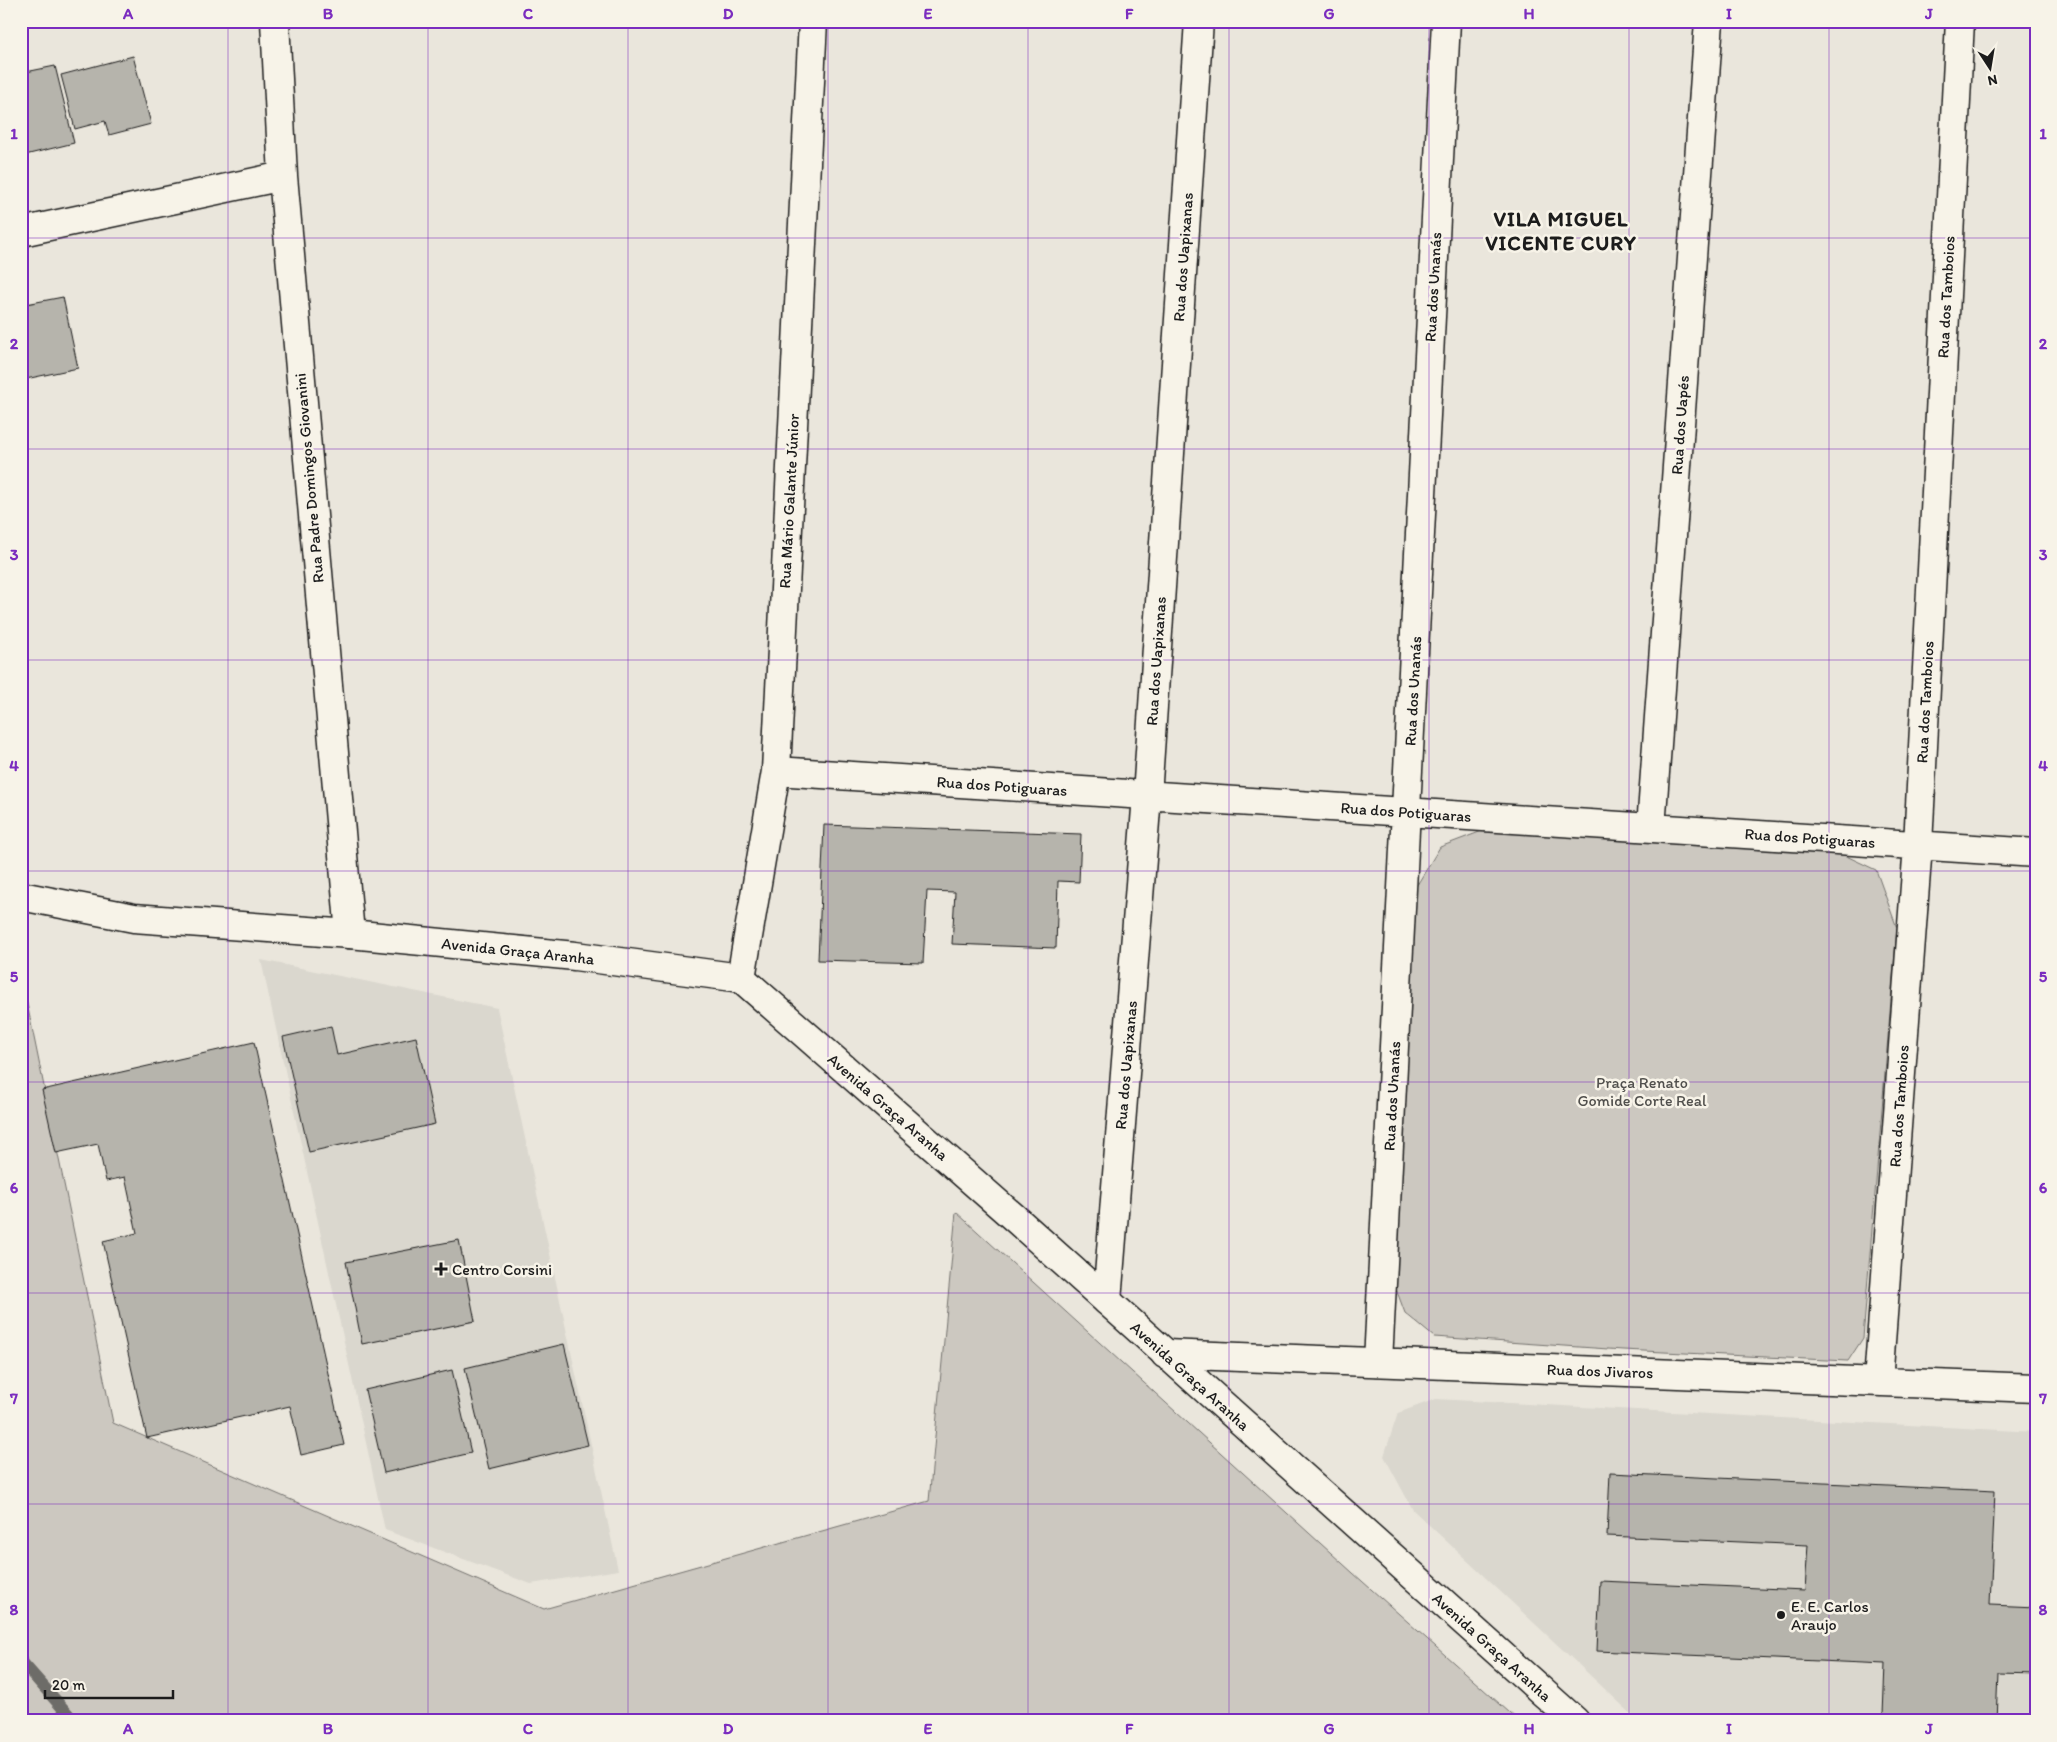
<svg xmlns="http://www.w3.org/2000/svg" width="2057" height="1742" font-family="Itim,sans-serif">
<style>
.built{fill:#dad7ce}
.green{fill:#ccc8c0;stroke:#74726e}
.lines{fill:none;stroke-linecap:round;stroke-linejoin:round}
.stream{stroke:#6d6c68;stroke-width:12}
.building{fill:#b6b4ac;stroke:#1c1c1c}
.minor-casing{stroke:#1c1c1c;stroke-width:31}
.tertiary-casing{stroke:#1c1c1c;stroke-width:31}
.minor{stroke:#f7f3e8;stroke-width:28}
.tertiary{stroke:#f7f3e8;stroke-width:28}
.grid{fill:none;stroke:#7b2cbf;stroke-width:1;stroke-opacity:0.55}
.poi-dot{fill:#1c1c1c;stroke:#f7f3e8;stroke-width:2}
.labels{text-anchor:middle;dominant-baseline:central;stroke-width:5;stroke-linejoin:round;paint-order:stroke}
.street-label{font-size:16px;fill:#1c1c1c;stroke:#f7f3e8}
.park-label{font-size:16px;fill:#51504d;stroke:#f7f3e8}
.poi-label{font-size:16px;fill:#1c1c1c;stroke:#f7f3e8;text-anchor:start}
.district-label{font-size:21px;font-weight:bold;letter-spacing:1px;fill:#1c1c1c;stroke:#f7f3e8}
.neatline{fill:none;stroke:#7b2cbf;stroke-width:2}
.grid-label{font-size:16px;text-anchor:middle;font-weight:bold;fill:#7b2cbf}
</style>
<rect width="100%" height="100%" fill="#eae6dc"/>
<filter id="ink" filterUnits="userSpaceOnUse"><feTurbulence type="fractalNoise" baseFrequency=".02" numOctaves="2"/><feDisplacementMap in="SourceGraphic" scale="10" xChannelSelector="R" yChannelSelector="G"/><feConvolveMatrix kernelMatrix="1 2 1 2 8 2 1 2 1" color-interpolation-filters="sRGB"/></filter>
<g filter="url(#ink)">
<path class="built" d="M261,960L497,1008L618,1570L531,1584L385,1530Z
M1436,1399L2036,1432V1721H1639L1413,1510L1384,1456L1398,1413Z"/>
<path class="green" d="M1482,831L1842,854L1876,870L1897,928L1863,1338L1848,1361L1623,1350L1434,1337L1405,1313L1390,1273L1414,890L1440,847Z
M21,974L113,1423L544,1609L929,1501L956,1212L1353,1573L1519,1721H21Z"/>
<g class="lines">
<path class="stream" d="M21,1661L74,1721"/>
</g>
<path class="building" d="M133,56L151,124L109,135L105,121L75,129L61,75Z
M55,66L74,143L21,156V73Z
M63,297L78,368L21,380V305Z
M824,825L1081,834L1079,882L1058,881L1056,948L952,944L955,892L927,891L923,963L818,960Z
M331,1026L337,1055L416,1037L435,1124L309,1152L283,1037Z
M254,1042L344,1445L301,1455L290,1406L147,1438L103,1241L137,1233L125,1177L106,1181L98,1144L56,1153L42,1090Z
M459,1240L475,1321L362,1344L346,1262Z
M564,1344L588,1445L489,1469L465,1368Z
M452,1370L471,1453L384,1473L365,1390Z
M1610,1473L1995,1491L1990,1605L2036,1607V1674L1998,1673L1996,1720L1883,1715L1885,1664L1597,1651L1600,1581L1805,1590L1808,1545L1607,1536Z"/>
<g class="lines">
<g class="minor-casing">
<path id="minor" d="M275,21L283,176L350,934
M21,232L283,176
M776,771L2036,853
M1651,828L1709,21
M741,978L776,771L813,21
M1107,1301L1147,796L1199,21
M1165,1354L2036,1388
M1378,1362L1446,21
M1878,1382L1918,845L1960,21"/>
</g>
<g class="tertiary-casing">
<path id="tertiary" d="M21,896L134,918L350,934L575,956L741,978L1018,1221L1575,1721"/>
</g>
<use href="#minor" class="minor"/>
<use href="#tertiary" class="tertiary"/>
</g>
</g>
<path class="grid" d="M228,21V1721M428,21V1721M628,21V1721M828,21V1721M1028,21V1721M1229,21V1721M1429,21V1721M1629,21V1721M1829,21V1721M21,238H2036M21,449H2036M21,660H2036M21,871H2036M21,1082H2036M21,1293H2036M21,1504H2036"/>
<g class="poi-dot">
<path d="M438.5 1261.5h5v5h5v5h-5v5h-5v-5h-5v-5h5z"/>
<circle cx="1781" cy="1615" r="5"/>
</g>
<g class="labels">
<g class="street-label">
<text transform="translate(1183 257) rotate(-86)">Rua dos Uapixanas</text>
<text transform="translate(1433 287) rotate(-87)">Rua dos Unanás</text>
<text transform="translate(1946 297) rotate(-87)">Rua dos Tamboios</text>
<text transform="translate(1680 425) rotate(-86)">Rua dos Uapés</text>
<text transform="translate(309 478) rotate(-95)">Rua Padre Domingos Giovanini</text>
<text transform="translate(789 501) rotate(-87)">Rua Mário Galante Júnior</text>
<text transform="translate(1156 661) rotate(-86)">Rua dos Uapixanas</text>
<text transform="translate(1413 691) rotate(-87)">Rua dos Unanás</text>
<text transform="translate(1925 702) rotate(-87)">Rua dos Tamboios</text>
<text transform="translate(1002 786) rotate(4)">Rua dos Potiguaras</text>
<text transform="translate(1406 812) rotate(4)">Rua dos Potiguaras</text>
<text transform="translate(1810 838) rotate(4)">Rua dos Potiguaras</text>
<text transform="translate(518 951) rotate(6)">Avenida Graça Aranha</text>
<text transform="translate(1126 1065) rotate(-85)">Rua dos Uapixanas</text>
<text transform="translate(1392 1096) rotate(-87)">Rua dos Unanás</text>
<text transform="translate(1899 1106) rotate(-86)">Rua dos Tamboios</text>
<text transform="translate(888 1107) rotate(41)">Avenida Graça Aranha</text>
<text transform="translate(1600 1371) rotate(2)">Rua dos Jivaros</text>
<text transform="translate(1190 1376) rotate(42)">Avenida Graça Aranha</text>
<text transform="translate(1492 1647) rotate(42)">Avenida Graça Aranha</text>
</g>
<g class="park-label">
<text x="1642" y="1082">Praça Renato<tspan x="1642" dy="18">Gomide Corte Real</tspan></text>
</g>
<g class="poi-label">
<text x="452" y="1269">Centro Corsini</text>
<text x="1791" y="1606">E. E. Carlos<tspan x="1791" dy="18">Araujo</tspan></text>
</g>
<g class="district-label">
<text x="1561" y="218">VILA MIGUEL<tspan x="1561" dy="24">VICENTE CURY</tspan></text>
</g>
</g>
<rect width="2057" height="1742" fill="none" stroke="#f7f3e8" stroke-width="55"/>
<g transform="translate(1990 68) rotate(168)" stroke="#f7f3e8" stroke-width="4" paint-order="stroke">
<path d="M0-4L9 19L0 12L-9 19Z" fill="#1c1c1c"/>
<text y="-8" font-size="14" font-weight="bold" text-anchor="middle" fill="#1c1c1c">N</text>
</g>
<path d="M45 1690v8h128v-8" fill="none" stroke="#1c1c1c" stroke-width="2.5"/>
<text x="52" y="1690" font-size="15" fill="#1c1c1c" stroke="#f7f3e8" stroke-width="4" paint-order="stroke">20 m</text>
<rect x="28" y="28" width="2002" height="1686" class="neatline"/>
<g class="grid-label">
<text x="128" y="19">A</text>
<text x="328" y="19">B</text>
<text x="528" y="19">C</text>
<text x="728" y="19">D</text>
<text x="928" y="19">E</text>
<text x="1129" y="19">F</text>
<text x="1329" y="19">G</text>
<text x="1529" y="19">H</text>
<text x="1729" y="19">I</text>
<text x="1929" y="19">J</text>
<text x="14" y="139">1</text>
<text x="2043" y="139">1</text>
<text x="14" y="349">2</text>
<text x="2043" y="349">2</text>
<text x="14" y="560">3</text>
<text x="2043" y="560">3</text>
<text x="14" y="771">4</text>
<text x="2043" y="771">4</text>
<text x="14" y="982">5</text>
<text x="2043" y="982">5</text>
<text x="14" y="1193">6</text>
<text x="2043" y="1193">6</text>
<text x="14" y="1404">7</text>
<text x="2043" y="1404">7</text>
<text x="14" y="1615">8</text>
<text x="2043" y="1615">8</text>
<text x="128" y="1734">A</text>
<text x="328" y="1734">B</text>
<text x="528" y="1734">C</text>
<text x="728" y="1734">D</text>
<text x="928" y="1734">E</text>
<text x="1129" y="1734">F</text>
<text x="1329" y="1734">G</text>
<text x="1529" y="1734">H</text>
<text x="1729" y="1734">I</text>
<text x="1929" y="1734">J</text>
</g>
</svg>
